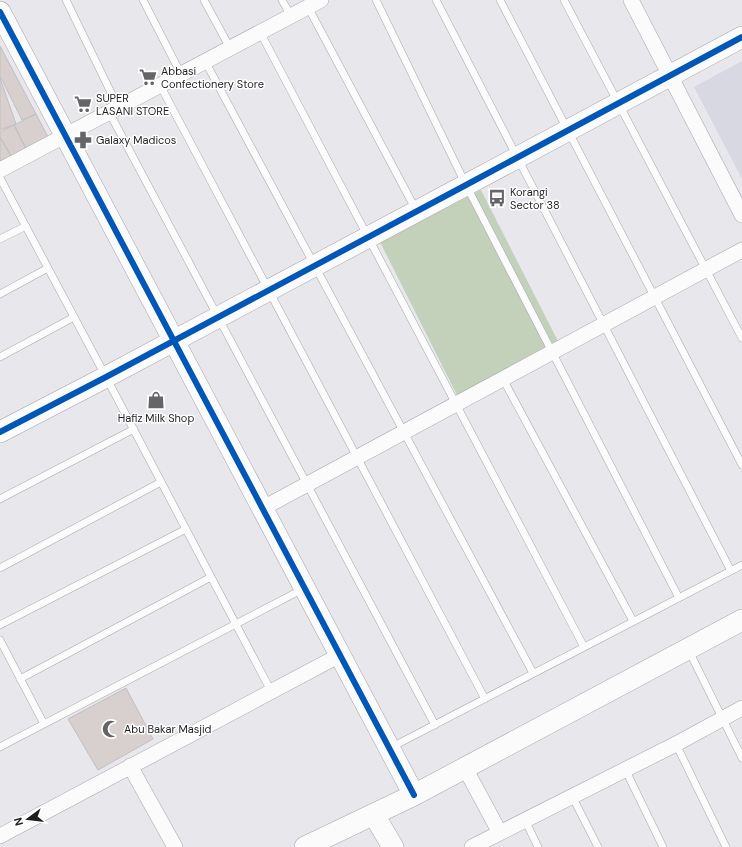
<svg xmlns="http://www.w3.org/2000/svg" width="742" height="847" font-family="'DM Sans',sans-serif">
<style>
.built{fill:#d8d8e2}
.green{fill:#c3d1ba}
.building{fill:#d8cfcf;stroke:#c1bfc2}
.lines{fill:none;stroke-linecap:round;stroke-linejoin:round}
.lane-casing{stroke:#a7a7ab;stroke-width:8}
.street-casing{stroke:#a7a7ab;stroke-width:16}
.secondary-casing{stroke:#a7a7ab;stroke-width:22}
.lane{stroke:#fbfbfc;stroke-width:7}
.street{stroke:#fbfbfc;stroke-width:15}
.secondary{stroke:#fbfbfc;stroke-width:21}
.cycleway-casing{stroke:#fff;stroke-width:8}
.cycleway{stroke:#0057b8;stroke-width:6}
.labels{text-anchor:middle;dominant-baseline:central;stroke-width:3;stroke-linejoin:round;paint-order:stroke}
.poi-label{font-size:11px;fill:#1f1f21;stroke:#fff;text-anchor:start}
</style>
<rect width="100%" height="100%" fill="#e7e7ec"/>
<path class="built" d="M742,61V179L694,87Z"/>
<path class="green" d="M481,190L563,351L461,403L380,242Z"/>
<path class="building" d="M0,46L36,114L22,120L0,76Z
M0,78L16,124L0,130Z
M36,114L48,137L26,149L14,125Z
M14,125L26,149L11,156L0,137V132Z
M0,137L11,156L0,162Z
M126,688L153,739L98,770L68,719Z"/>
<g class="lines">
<g class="lane-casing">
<path id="lane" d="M66,0L118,107
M143,0L181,74
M204,0L230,48
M282,0L291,16
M376,0L466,185L679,598
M436,0L731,571
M500,0L742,465
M564,0L742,338
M308,7L416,210
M260,32L584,647
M205,61L533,673
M160,85L485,699
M109,112L435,725
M0,178L106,377L271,691
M0,239L26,226
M0,294L48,268
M0,357L74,317
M503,379L633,621
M0,499L134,429
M0,568L161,482
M0,625L186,529
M0,640L44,724
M689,651L742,758
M20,679L211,577
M676,744L726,847
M0,747L303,589
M390,748L742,565
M625,769L663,847
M572,796L598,847
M525,820L538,847"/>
</g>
<g class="street-casing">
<path id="street" d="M631,0L742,215
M0,170L321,0
M263,508L742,250
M130,766L175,847
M465,768L500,833
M0,836L340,655
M472,847L676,744L742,708"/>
</g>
<g class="secondary-casing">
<path id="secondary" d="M0,12L414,795
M0,432L106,377L466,185L742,37
M374,815L393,847
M305,847L414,795L742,620"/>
</g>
<use href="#lane" class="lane"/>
<use href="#street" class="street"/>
<use href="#secondary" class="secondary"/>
<g class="cycleway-casing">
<path id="cycleway" d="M0,12L414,795
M0,432L106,377L466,185L742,37"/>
</g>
<use href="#cycleway" class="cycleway"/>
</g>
<defs>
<g id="supermarket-bare" transform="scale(1.38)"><path d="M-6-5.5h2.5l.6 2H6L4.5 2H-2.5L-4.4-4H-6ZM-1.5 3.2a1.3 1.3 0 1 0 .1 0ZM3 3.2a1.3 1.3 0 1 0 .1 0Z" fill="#656568" stroke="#fff" stroke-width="2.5" paint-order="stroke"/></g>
<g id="pharmacy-bare" transform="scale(1.38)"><path d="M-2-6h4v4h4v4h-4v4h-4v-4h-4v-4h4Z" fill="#656568" stroke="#fff" stroke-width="2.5" paint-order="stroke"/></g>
<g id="bus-bare" transform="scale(1.38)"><path d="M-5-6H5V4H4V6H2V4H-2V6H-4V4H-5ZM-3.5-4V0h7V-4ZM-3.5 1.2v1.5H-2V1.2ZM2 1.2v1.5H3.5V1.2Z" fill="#656568" stroke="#fff" stroke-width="2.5" paint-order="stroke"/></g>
<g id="shop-bare" transform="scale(1.38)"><path d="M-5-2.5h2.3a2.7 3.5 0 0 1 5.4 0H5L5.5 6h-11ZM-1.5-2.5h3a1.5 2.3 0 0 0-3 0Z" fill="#656568" stroke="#fff" stroke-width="2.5" paint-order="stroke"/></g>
<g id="mosque-bare" transform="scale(1.38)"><path d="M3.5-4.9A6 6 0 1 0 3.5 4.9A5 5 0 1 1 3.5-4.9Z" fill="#656568" stroke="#fff" stroke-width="2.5" paint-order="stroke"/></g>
</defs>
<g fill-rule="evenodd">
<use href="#supermarket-bare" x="148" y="77"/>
<use href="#supermarket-bare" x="83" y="104"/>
<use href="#pharmacy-bare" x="83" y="140"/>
<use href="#bus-bare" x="497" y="198"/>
<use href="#shop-bare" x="156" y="400"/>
<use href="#mosque-bare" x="111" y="729"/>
</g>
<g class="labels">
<g class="poi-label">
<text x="161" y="71">Abbasi<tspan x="161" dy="13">Confectionery Store</tspan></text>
<text x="96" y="98">SUPER<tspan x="96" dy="13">LASANI STORE</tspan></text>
<text x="96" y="140">Galaxy Madicos</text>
<text x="510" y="192">Korangi<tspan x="510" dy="13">Sector 38</tspan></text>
<text x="156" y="418" text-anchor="middle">Hafiz Milk Shop</text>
<text x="124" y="729">Abu Bakar Masjid</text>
</g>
</g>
<g transform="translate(28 819) rotate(255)" stroke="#ffffff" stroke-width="3" paint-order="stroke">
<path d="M0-3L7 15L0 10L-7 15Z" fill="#1f1f21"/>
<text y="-6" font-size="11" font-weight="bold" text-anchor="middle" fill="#1f1f21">N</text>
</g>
</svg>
